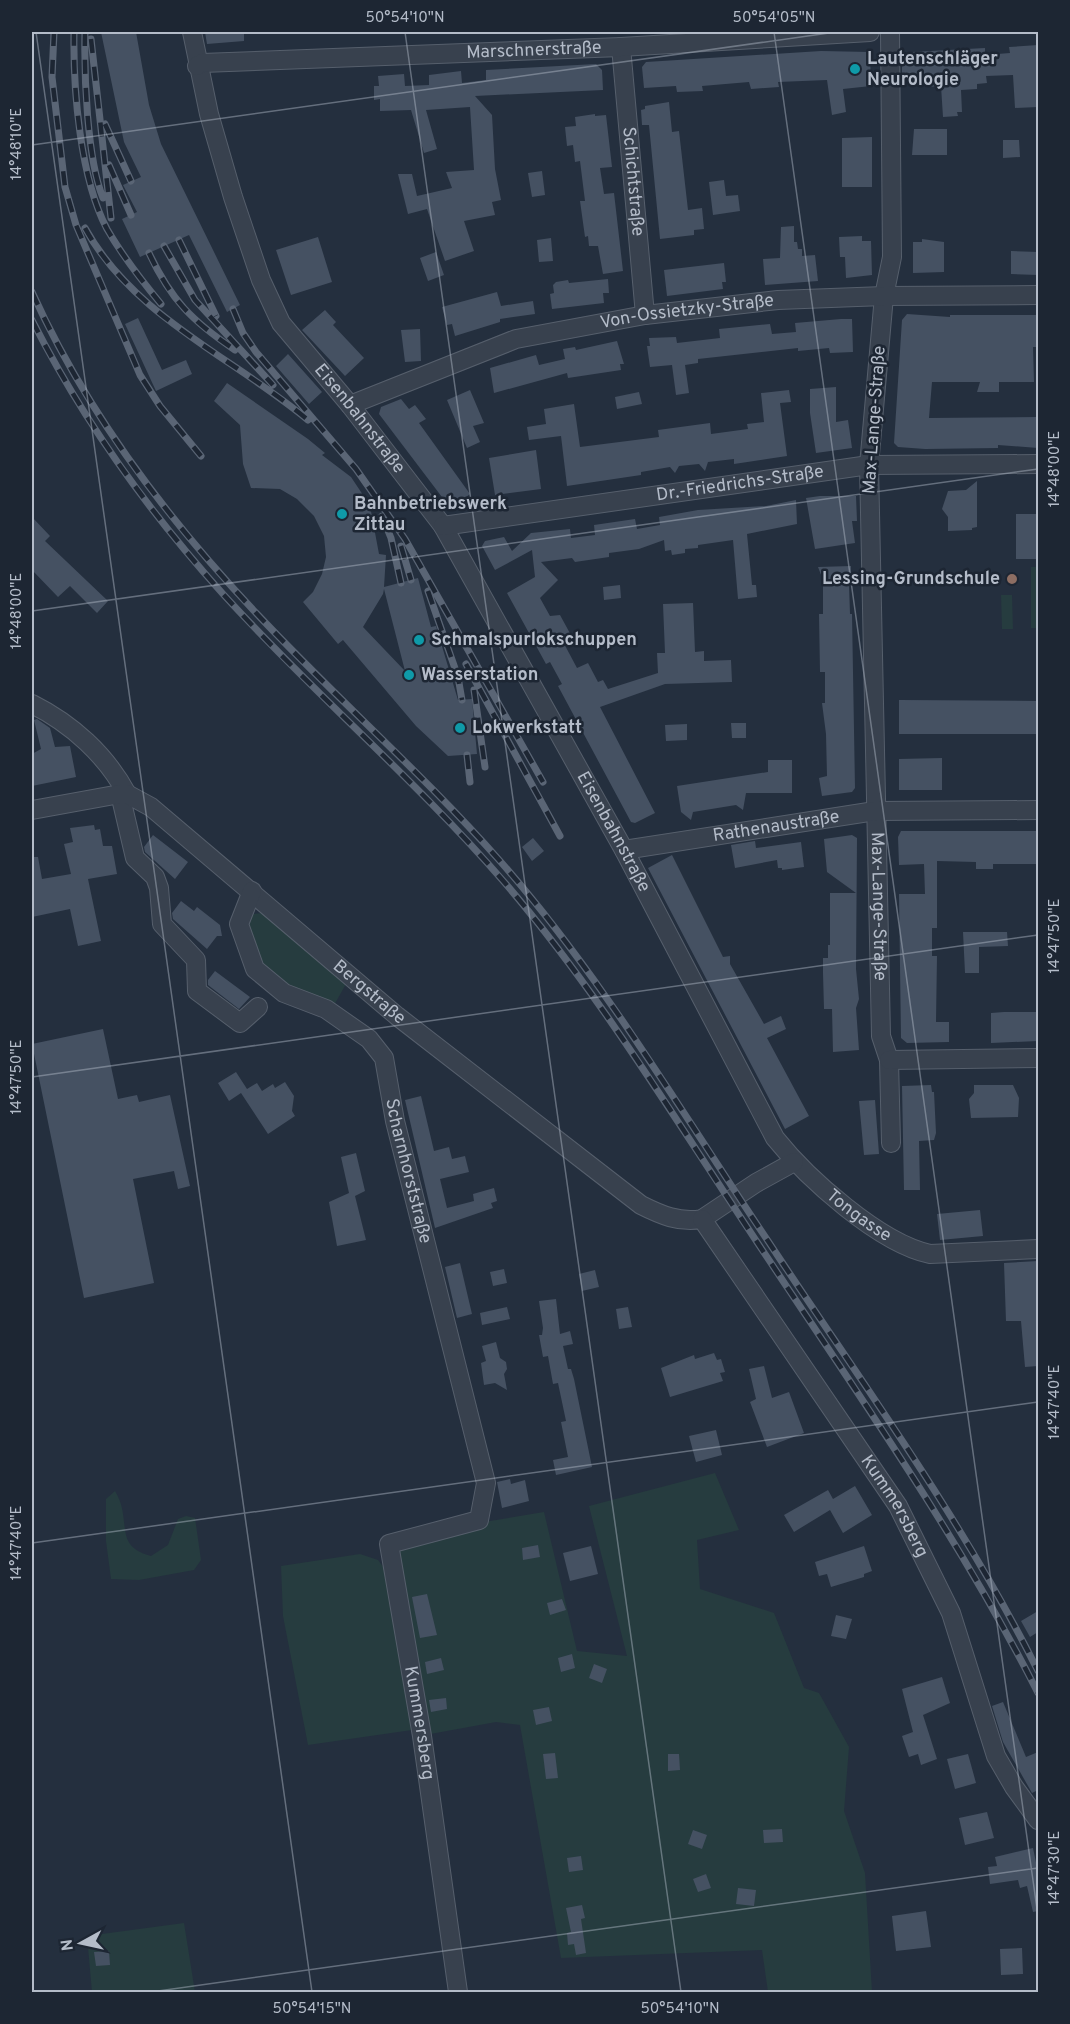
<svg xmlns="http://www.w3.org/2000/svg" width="1070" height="2024" font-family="Overpass,sans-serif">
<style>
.green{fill:#263c3f}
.building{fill:#455162;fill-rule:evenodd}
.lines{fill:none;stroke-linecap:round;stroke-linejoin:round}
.minor-casing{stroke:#565f6c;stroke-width:20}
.minor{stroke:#38414e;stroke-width:18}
.rail-casing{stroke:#5a6575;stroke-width:7}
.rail{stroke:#1d2633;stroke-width:4.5;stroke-dasharray:14;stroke-linecap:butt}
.ticks{fill:none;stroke:#b4bcc9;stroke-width:1.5;stroke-opacity:0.45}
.culture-dot{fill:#0f9aa8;stroke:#1d2633;stroke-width:2}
.education-dot{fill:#8d6e63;stroke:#1d2633;stroke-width:2}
.labels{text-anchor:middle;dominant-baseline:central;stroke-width:5;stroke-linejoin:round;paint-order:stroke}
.street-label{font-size:18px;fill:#b4bcc9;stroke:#1d2633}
.poi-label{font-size:18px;font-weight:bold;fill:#b4bcc9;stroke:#1d2633;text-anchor:start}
.neatline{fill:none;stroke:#b4bcc9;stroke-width:2}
.ticks-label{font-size:15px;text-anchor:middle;fill:#b4bcc9}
</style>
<rect width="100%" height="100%" fill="#242f3e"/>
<path class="green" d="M1031,567H1038V628H1031Z
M1001,595H1012L1013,629H1002Z
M263,913L346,984L333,1007L284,985L262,968L248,932V919L252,914Z
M715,1473L739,1530L697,1540L700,1589L774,1613L804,1688L819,1693L849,1747L844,1811L865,1873L872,1992H768L762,1950L561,1958L520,1725L496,1722L425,1735L391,1546L484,1522L544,1512L577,1651L627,1656L589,1506Z
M115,1491C133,1520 112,1546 151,1556L168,1545L178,1519L186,1516L195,1518L201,1560L194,1570L139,1580L111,1579L106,1541V1499Z
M360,1554L378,1560L384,1568L412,1730L308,1745L283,1616L281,1566Z
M184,1923L195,1992H92L87,1936Z"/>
<path class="building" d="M101,32H136L149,105L161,144L240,305L227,312L189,235L140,257L122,219L137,212L123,185L141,177L124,142Z
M205,32H244V41L207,44Z
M1038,45V107L1015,108L1013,75L986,76L987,83L977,84V89L961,90L962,112H957L958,116L943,117L941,86L926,87L925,82L914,83V74H902V64L913,63L912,52L985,48V55L1010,53L1009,47Z
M821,51L870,52L871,86L843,89L846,112L832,115L827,80L778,82L779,87L751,89L749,82L702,86L703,91L677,92L676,86L644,88L642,67L646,62Z
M596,64L602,70L603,90L475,96L492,115L495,169L501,200L492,202L495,215L464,221L474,251L445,261L427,209L408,214L398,174H412L417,196L452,188L446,172L474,170L470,107L426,110L437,149L424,153L411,110L380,111V99L374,100V86H379L378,76L404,74L405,86L429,85V75L461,71L462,83L486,80V70Z
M669,102L672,132L679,131L688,210L702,208L704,229L694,230V235L660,239L649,125H642L641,110L645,109V106Z
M595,114V116L606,115L612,167L600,168L604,194L614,193L623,271L603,274L598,246H589L588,236L585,237L580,201H585L580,161L575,162L573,145L567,146L565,127L576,126L575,117Z
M914,129H947V155H912Z
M872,137V187H842V138Z
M1003,140H1019L1020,157L1003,158Z
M542,171L545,195L532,197L528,173Z
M724,180L726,196L738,195L740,211L713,215L709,182Z
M794,226V242H797L798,249H802V256L815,255L818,281L765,285L763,259L780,258L781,227Z
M862,236V241H871L872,275L846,278L845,257H840L839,237Z
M318,237L332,282L291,295L276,250Z
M551,238L553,261L539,262L537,240Z
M922,239L944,242V272L913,273V242H922Z
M1011,251L1038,252V275L1011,274Z
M436,252L444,275L428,281L420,258Z
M724,263L726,282H722L723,289L667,296L664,270Z
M608,279L609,293H603L604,303L552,309L550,294L554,293L553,285L556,282L568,280L569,283Z
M497,292L501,306L533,301L535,314L500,319V322L455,336L452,324L447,325L442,307Z
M325,310L336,322L333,325L364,358L345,376L302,330Z
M907,314L950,317V315H1038V347H1033L1034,382H999V392H977L980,382H932L929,418L1038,417V448L998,445V448L925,449L898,447L894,443L902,320Z
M138,318L162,370L186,360L192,374L156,391L125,324Z
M841,319H852L853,352L830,353L829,348L798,351V348L698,359V363L685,365L689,393L676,395L672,365L650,367L647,346H650L649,338L676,337L677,343L720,338L719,329L770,324L772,334L796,332L795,323Z
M420,329L421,361L405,362L401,330Z
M617,341L624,364H620L621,370L568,378L567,373L494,393L490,368L536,355L539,365L565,359L563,349L575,347L576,350Z
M288,354L322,392L309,404L276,366Z
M227,383L308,439L325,453L322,455L351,477L361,492L370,506L379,554L386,555L384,587L418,578L431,627L436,626L458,700L472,699L477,754L448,756L416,726L343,640L338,644L303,602L313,592L322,574L326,557L324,536L314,516L297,499L280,489L251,488L243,464L240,425L214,401ZM384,589L405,671L363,627L383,594Z
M836,387V422L848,420L852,448L816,453L810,413V389Z
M470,390L484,423L473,426L480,442L467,448L447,400Z
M789,390L791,402L780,403L787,456L734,464V459L708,462L705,471L699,464L679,466L675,473L670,467L641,472V475L567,486L561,436L529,440L527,427L546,424L544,409L574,404L580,447L659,437L658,430L710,423L711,434L748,429L747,424L764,422L761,393Z
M639,392L642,404L617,409L615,397Z
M401,399L409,409L415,405L426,419L419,423L470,494L451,509L379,414L381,407Z
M536,450L541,489L495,495L489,458Z
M977,481V527L972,528V530L948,531V517L942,509L948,491L966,490Z
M820,496H856L857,521H852L855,543L815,549L806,498Z
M796,500L797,524L747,534L752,585H756L757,597L738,599L733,540L698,545V548L685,549V553L672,555L671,550L665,551L664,540L639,549L609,553V557L575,562L572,558L541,562L558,580L540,598L550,616L560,615L572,637L561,638L577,668L588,663L598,682L603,680L608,689L658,673L657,653H665L663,604L693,603L695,652L704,651V661L731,660L732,682L665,684L600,707L655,813L635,823L631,822L558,686L562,684L550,662L546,664L507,593L535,577L532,550L495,570L482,546L485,541L504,537L512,551L531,533L570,529L571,538L595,535L594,525L635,519L637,529L660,525L659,517L698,510L766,506Z
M1016,514H1038V559H1016Z
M32,517L50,536L45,541L108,601L97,613L70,586L58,597L32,570Z
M851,566V584H849L850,614H852L855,788L852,792L822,796L819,778L827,776L826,734L822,703H825V672H820L819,614H823V580L818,567Z
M620,585L621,598L604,600L603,587Z
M899,700L1038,701V734H899Z
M37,719L50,728L55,747L70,746L76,777L32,786V754L41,749L34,720Z
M731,723H746V738H732Z
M687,724V740L666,741L665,725Z
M942,758V790H899V759Z
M768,760H792V793H746L743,810L736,805L693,812L691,820L681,812L677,786L768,772Z
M94,825L95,830L100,829L103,846H112L117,874L88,879L101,941L78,946L70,909L32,917V857H38L42,879L71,874L64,844L73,842L70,828Z
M901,831H1038V864H993V869H976V862L937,861V928H932V956H937L936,1022H949V1042L907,1043L901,1038L899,894H925L924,864L899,865L898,837Z
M153,835L188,862L175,879L145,852L144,847Z
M852,835L857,838L856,969L859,999L856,1008L859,1050L833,1052L832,1009H824L823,973V958H828V945H830V893H856L827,872L824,839Z
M533,838L544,851L532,861L522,847Z
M755,841L756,848L801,842L804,867L782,870V868H778L777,860L735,868L731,845Z
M672,855L723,957L730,956V964L764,1024L781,1016L786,1029L767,1038L809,1116L785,1129L648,868Z
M181,901L194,911L197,907L220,925L222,936H217L207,949L173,919L172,913Z
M963,932H1007L1008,946L979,947V973H965Z
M215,971L250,997L239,1009L208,985V980Z
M1004,1012H1038V1041L991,1043V1013Z
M103,1029L118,1099L137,1095L139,1102L170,1095L190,1186L178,1189L174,1171L133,1179L154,1283L84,1298L32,1044Z
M236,1072L247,1089L257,1083L262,1091L273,1084L275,1088L285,1082L294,1096L292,1111L295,1116L268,1134L241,1093L229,1101L218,1083Z
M931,1085L932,1092H934L936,1133L934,1140L919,1141L920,1190H904L902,1086Z
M974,1085H1013L1019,1098L1018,1117L971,1118L969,1099L974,1093Z
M421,1096L434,1151L449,1147L452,1159L465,1156L469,1172L440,1179L447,1208L474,1201L473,1194L494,1188L497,1201L491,1203L493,1208L435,1228L405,1100Z
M875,1100L879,1154L864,1155L859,1101Z
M356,1153L365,1191L355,1196L366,1240L337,1246L329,1202L349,1193L341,1157Z
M980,1210L983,1236L940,1240L937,1214Z
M1038,1261V1366L1025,1367L1021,1321H1006L1004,1263Z
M460,1263L472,1314L457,1318L445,1267Z
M504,1269L507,1283L493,1286L490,1272Z
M595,1270L599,1287L582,1291L579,1274Z
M556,1299L560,1334L570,1331L573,1344L563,1346L568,1369H571L574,1379L592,1467L556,1475L553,1460L568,1457L561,1422L566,1421L558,1383L553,1384L548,1356L543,1357L539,1335H542L543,1328L539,1301Z
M507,1307L510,1319L482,1325L480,1313Z
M628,1307L632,1327L619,1329L616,1309Z
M496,1342L500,1358L506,1362L507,1369L504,1374L507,1390L495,1383L484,1385L481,1363L486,1361L482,1346Z
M714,1353L717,1360L721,1359L725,1372L720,1373L723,1381L670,1397L661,1368L694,1355L695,1359Z
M764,1366L772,1398L789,1392L804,1433L767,1447L750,1402L756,1399L749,1369Z
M716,1430L722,1455L696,1462L689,1436Z
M510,1479L511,1484L525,1480L529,1501L502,1508L497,1482Z
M855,1486L872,1515L843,1533L830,1510L794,1532L784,1515L828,1490L833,1499Z
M538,1545L540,1557L523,1560L522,1548Z
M591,1546L598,1574L570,1581L563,1553Z
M864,1546L872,1571L864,1574V1577L831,1587L827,1574L819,1576L815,1562Z
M427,1594L437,1635L420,1638L412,1597Z
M562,1599L566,1610L550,1615L547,1603Z
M1038,1611V1632L1030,1637L1021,1621Z
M836,1615L852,1619L846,1639L831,1636Z
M572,1654L575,1668L561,1672L558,1658Z
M441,1658L444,1670L427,1674L425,1662Z
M594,1664L607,1669L602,1683L589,1678Z
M942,1677L950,1703L923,1715L937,1759L921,1765L918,1754L909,1757L902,1736L913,1732L902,1689Z
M446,1698L447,1709L431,1712L429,1700Z
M1003,1702L1026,1757L1038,1752V1790L1032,1793L1003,1742L992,1706Z
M549,1707L552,1721L536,1725L533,1710Z
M555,1753L558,1778L546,1779L543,1754Z
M668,1754H679L680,1770L668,1771Z
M968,1754L976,1783L955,1789L947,1759Z
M987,1812L994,1838L965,1845L959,1818Z
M782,1829L783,1842L764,1843L763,1830Z
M693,1830L707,1835L702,1849L688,1844Z
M1033,1848L1038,1872V1911L1033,1912L1027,1886L1020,1888L1018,1880L990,1884L988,1867L997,1866L995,1857Z
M581,1856L583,1870L569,1872L567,1858Z
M706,1874L711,1888L698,1892L693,1879Z
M738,1888L756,1890L754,1906L736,1904Z
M582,1905L585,1918L581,1919L586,1953L576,1955L574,1944L568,1945L567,1933L571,1932L566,1908Z
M926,1911L931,1947L896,1951L892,1916Z
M1022,1948L1023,1974L1001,1975L1000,1949Z
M109,1951L110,1965L96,1966L94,1952Z"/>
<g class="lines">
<g class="minor-casing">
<g id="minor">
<path id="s1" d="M192,32L209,114L233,197L261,280L281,323L350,405L443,526L624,850L775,1138C807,1178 879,1243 930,1254L1038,1249"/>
<path id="s2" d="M890,32L892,257L884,296L869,465L881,1036L889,1060L891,1143"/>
<path id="s3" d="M621,47L645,315"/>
<path id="s4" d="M197,66L202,63L621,47L870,32"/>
<path id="s5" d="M350,405L516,339L645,315L778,300L884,296L1038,295"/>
<path id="s6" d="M443,526L869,465L1038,464"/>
<path d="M32,704C72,724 106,755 127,794"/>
<path d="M120,794L135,858L155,877L159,888L162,924L196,960L197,991L240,1023L258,1007"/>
<path id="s7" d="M32,810L120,794H127L151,807L397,1016L641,1205C661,1215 679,1223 702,1219L756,1183L794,1162"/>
<path id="s8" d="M624,850L875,811L1038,810"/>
<path id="s9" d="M252,891L239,924L255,969L284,993L326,1009L369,1039L384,1058L395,1121L486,1483L479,1520L389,1544L422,1736L458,1992"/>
<path d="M889,1060L1038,1058"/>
<path id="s10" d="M702,1219L898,1506L951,1613L996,1756L1014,1787L1038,1820"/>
</g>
</g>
<use href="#minor" class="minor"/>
<g class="rail-casing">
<path id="rail" d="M54,32L52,77L65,187L76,225L140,375L160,406L201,456
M74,32C73,89 80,178 107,229C122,255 142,281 161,304
M85,32C84,74 87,159 103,198
M91,39L111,218
M105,124L131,181
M109,165L131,215
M85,228C133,316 234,358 308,420
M179,240L216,316
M164,246L195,300L273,385
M149,253C171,300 192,321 235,350
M32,292C86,412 168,520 258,615C337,699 424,775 500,861C602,977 682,1113 768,1241C861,1382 963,1520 1038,1671
M233,309L243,333L256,352L356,469L405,539L543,782
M32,320C82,419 149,512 223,594C314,694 417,781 505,883C600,994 676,1121 757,1242C855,1390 958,1535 1038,1693
M382,516L391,538L401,583
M401,546L411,580
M428,591L458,677L462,700
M466,664L560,836
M474,690L485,767
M467,755L470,782"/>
</g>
<use href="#rail" class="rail"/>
</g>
<path class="ticks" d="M36,32L312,1992M405,32L681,1992M774,32L1038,1916M32,145L836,32M32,611L1038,469M32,1077L1038,935M32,1543L1038,1402M151,1992L1038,1868"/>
<g class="culture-dot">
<circle cx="855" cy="69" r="6"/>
<circle cx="342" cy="514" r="6"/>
<circle cx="419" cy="640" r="6"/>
<circle cx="409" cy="675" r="6"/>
<circle cx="460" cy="728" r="6"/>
</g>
<circle class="education-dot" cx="1012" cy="579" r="6"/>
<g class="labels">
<g class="street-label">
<text stroke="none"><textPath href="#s4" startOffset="338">Marschnerstraße</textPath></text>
<text stroke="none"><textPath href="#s3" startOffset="135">Schichtstraße</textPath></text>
<text stroke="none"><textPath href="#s5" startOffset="352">Von-Ossietzky-Straße</textPath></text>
<text stroke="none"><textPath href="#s1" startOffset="429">Eisenbahnstraße</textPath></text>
<text transform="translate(875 420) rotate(-86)">Max-Lange-Straße</text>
<text stroke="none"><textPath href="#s6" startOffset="300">Dr.-Friedrichs-Straße</textPath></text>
<text stroke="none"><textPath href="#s8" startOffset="154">Rathenaustraße</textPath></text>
<text stroke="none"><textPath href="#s1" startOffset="915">Eisenbahnstraße</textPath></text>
<text stroke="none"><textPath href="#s2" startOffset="876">Max-Lange-Straße</textPath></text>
<text stroke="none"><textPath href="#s7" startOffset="410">Bergstraße</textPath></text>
<text stroke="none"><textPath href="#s9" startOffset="358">Scharnhorststraße</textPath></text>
<text stroke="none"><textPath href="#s1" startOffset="1376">Tongasse</textPath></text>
<text stroke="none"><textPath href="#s10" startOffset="346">Kummersberg</textPath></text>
<text stroke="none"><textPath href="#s9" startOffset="992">Kummersberg</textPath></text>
</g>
<g class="poi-label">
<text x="867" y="59">Lautenschläger<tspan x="867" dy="21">Neurologie</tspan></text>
<text x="354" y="504">Bahnbetriebswerk<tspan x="354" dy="21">Zittau</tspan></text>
<text x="1000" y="579" text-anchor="end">Lessing-Grundschule</text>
<text x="431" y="640">Schmalspurlokschuppen</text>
<text x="421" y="675">Wasserstation</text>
<text x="472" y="728">Lokwerkstatt</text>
</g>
</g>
<rect width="1070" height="2024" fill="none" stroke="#1d2633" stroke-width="66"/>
<g transform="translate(81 1943) rotate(262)" stroke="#1d2633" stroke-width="4.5" paint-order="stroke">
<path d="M0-4.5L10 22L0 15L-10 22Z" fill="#b4bcc9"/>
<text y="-9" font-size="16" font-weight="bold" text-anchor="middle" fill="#b4bcc9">N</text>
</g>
<rect x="33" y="33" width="1004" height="1958" class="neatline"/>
<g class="ticks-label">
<text x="405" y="22">50°54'10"N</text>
<text x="774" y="22">50°54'05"N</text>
<text transform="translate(16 144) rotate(-90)" y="5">14°48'10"E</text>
<text transform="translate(1054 469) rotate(-90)" y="5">14°48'00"E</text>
<text transform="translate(16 611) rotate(-90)" y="5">14°48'00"E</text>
<text transform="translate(1054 936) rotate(-90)" y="5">14°47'50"E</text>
<text transform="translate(16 1077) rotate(-90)" y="5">14°47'50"E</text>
<text transform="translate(1054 1402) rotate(-90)" y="5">14°47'40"E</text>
<text transform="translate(16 1543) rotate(-90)" y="5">14°47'40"E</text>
<text transform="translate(1054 1868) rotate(-90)" y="5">14°47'30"E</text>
<text x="312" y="2013">50°54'15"N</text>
<text x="680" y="2013">50°54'10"N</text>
</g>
</svg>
